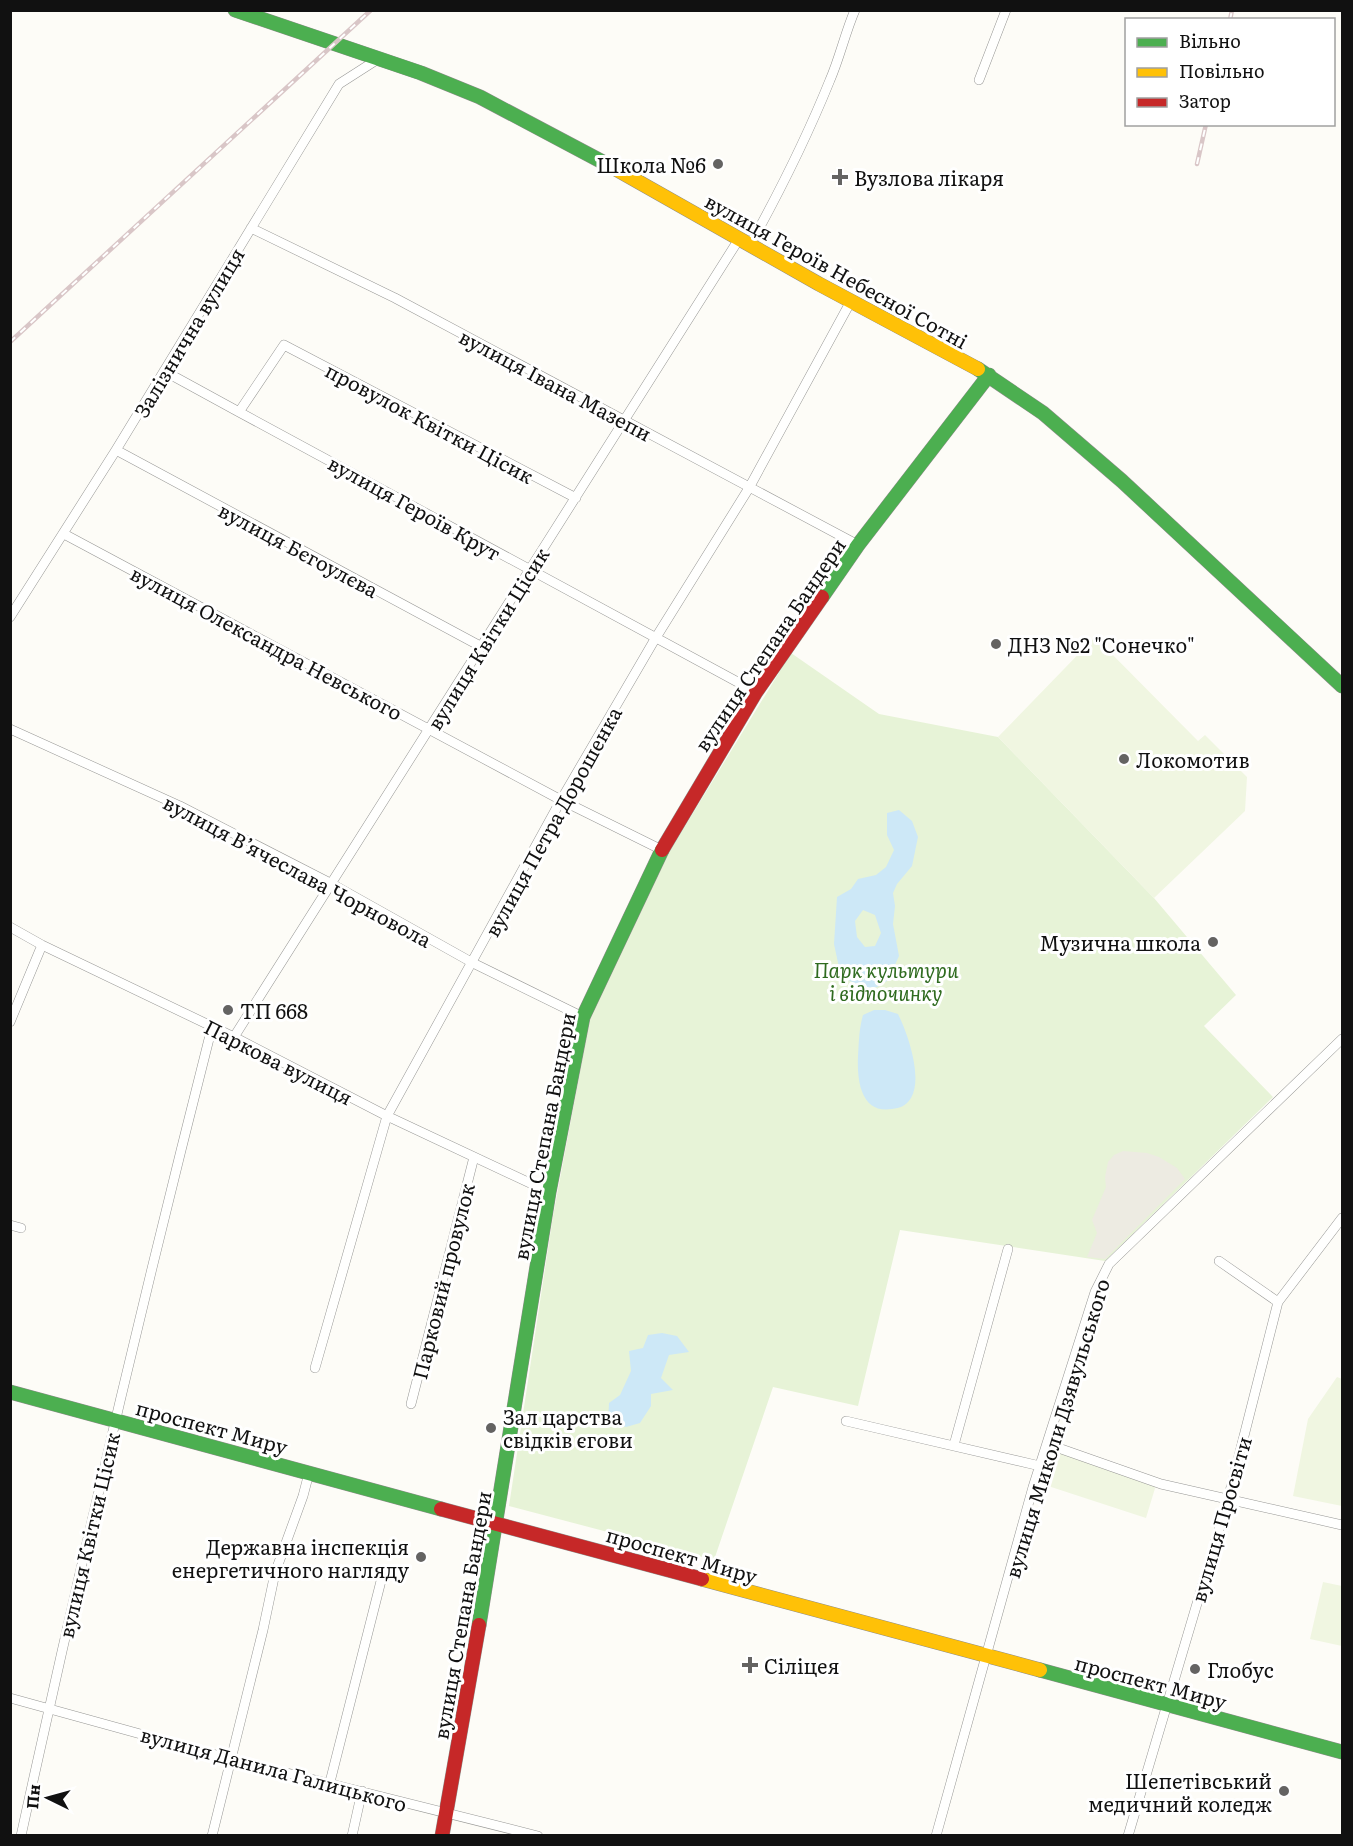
<svg xmlns="http://www.w3.org/2000/svg" width="1353" height="1846" font-family="Literata,serif">
<style>
.green{fill:#e7f3d7}
.pitch{fill:#f0f6e1}
.plaza{fill:#edebe2}
.water{fill:#cde8f7;fill-rule:evenodd}
.lines{fill:none;stroke-linecap:round;stroke-linejoin:round}
.street-casing{stroke:#979795;stroke-width:10}
.fast-casing{stroke:#8e8d8b;stroke-width:15}
.slow-casing{stroke:#8e8d8b;stroke-width:15}
.jam-casing{stroke:#8e8d8b;stroke-width:15}
.street{stroke:#fffffe;stroke-width:9}
.fast{stroke:#4caf50;stroke-width:14}
.slow{stroke:#ffc107;stroke-width:14}
.jam{stroke:#c62828;stroke-width:14}
.rail-casing{stroke:#d9c6c7;stroke-width:4.5}
.rail{stroke:#fff;stroke-width:2;stroke-dasharray:7;stroke-linecap:butt}
.poi-dot{fill:#646362;stroke:#fff;stroke-width:2}
.labels{text-anchor:middle;dominant-baseline:central;stroke-width:6;stroke-linejoin:round;paint-order:stroke}
.poi-label{font-size:20px;fill:#111;stroke:#fff;text-anchor:start}
.street-label{font-size:20px;fill:#111;stroke:#fff}
.park-label{font-size:20px;font-style:italic;fill:#2f6b1f;stroke:#fff}
</style>
<rect width="100%" height="100%" fill="#fdfcf7"/>
<path class="green" d="M791,653L879,714L998,737L1154,898L1236,995L1204,1026L1273,1097L1105,1261L900,1230L858,1406L773,1387L714,1560L509,1506L553,1216L590,1018L668,854Z"/>
<path class="pitch" d="M1095,637L1198,741L1205,735L1247,777L1245,811L1154,898L998,737Z
M1337,1377L1342,1379V1506L1293,1496L1308,1419Z
M1057,1450L1156,1485L1146,1518L1042,1484L1051,1452Z
M1323,1582L1342,1586V1646L1310,1639Z"/>
<path class="plaza" d="M1123,1151L1147,1153L1159,1157L1177,1168L1185,1179L1105,1259L1087,1257L1097,1233L1092,1220L1106,1187L1105,1177L1108,1162L1114,1155Z"/>
<path class="water" d="M899,810L912,821L918,837L912,866L897,884L893,893L895,906L893,924L899,956L894,967L897,975L877,987L867,988L850,981L840,972L834,944L837,897L851,889L858,879L876,875L886,867L894,850L887,835V813ZM863,910L875,915L881,933L875,946L865,947L857,937L855,921Z
M874,1010H885L898,1014C908,1034 923,1078 911,1098C906,1106 900,1108 892,1109C860,1114 857,1079 858,1056C859,1041 859,1029 863,1015Z
M662,1333L677,1336L689,1352L669,1355L661,1378L673,1390L651,1394V1406L640,1423L626,1427L608,1422L609,1403L620,1395L631,1371L629,1351L643,1348L648,1335Z"/>
<g class="lines">
<g class="street-casing">
<path id="street" d="M979,80L1006,10
M251,228L395,298L858,545
M750,245C780,191 807,137 830,80C840,57 845,33 855,10
M164,371L239,412
M116,450L482,647
M576,498L284,345L239,412L756,692
M64,534L561,800L662,850
M10,617L116,450L339,84L378,59
M10,729L180,806L332,884L473,963L583,1017
M10,927L42,945L234,1037L387,1116L549,1192
M10,1022L42,945
M234,1037L739,239
M10,1225L21,1228
M1219,1261L1278,1302
M315,1368L387,1116L561,800L655,639L749,488L851,301
M411,1404L474,1157
M846,1421L1040,1466
M1047,1444L1161,1484L1342,1525
M954,1445L1008,1249
M10,1698L231,1759L538,1836
M330,1782L382,1577
M21,1836C80,1565 144,1295 212,1027
M212,1836L263,1630L275,1573L303,1496L309,1473
M352,1836L362,1791
M936,1836L1033,1487L1095,1292L1109,1264L1342,1039
M1128,1836L1228,1499L1278,1302L1342,1218"/>
</g>
<g class="fast-casing">
<path id="fast" d="M235,10L421,73L480,97L614,168
M978,369L1043,413L1122,481L1342,686
M822,597L858,545L989,375
M10,1392L441,1509
M479,1625L549,1192L583,1017L662,850
M1040,1670L1342,1752"/>
</g>
<g class="slow-casing">
<path id="slow" d="M614,168L819,284L978,369
M702,1579L1040,1670"/>
</g>
<g class="jam-casing">
<path id="jam" d="M662,850L756,692L822,597
M441,1509L702,1579
M442,1836L479,1625"/>
</g>
<use href="#street" class="street"/>
<use href="#fast" class="fast"/>
<use href="#slow" class="slow"/>
<use href="#jam" class="jam"/>
<g class="rail-casing">
<path id="rail" d="M1230,20L1232,10
M1197,164L1206,124
M10,342L371,10"/>
</g>
<use href="#rail" class="rail"/>
</g>
<g class="poi-dot">
<circle cx="718" cy="164" r="6"/>
<path d="M837 168h6v6h6v6h-6v6h-6v-6h-6v-6h6z"/>
<circle cx="996" cy="644" r="6"/>
<circle cx="1124" cy="759" r="6"/>
<circle cx="1213" cy="942" r="6"/>
<circle cx="228" cy="1010" r="6"/>
<circle cx="491" cy="1428" r="6"/>
<circle cx="421" cy="1557" r="6"/>
<path d="M747 1656h6v6h6v6h-6v6h-6v-6h-6v-6h6z"/>
<circle cx="1195" cy="1669" r="6"/>
<circle cx="1284" cy="1791" r="6"/>
</g>
<g class="labels">
<g class="poi-label">
<text x="706" y="164" text-anchor="end">Школа №6</text>
<text x="854" y="177">Вузлова лікаря</text>
<text x="1008" y="644">ДНЗ №2 "Сонечко"</text>
<text x="1136" y="759">Локомотив</text>
<text x="1201" y="942" text-anchor="end">Музична школа</text>
<text x="240" y="1010">ТП 668</text>
<text x="503" y="1416">Зал царства<tspan x="503" dy="23">свідків єгови</tspan></text>
<text x="409" y="1546" text-anchor="end">Державна інспекція<tspan x="409" dy="23">енергетичного нагляду</tspan></text>
<text x="764" y="1665">Сіліцея</text>
<text x="1207" y="1669">Глобус</text>
<text x="1272" y="1780" text-anchor="end">Шепетівський<tspan x="1272" dy="23">медичний коледж</tspan></text>
</g>
<g class="street-label">
<text transform="translate(837 270) rotate(29)">вулиця Героїв Небесної Сотні</text>
<text transform="translate(188 332) rotate(-59)">Залізнична вулиця</text>
<text transform="translate(556 384) rotate(28)">вулиця Івана Мазепи</text>
<text transform="translate(430 422) rotate(28)">провулок Квітки Цісик</text>
<text transform="translate(415 507) rotate(29)">вулиця Героїв Крут</text>
<text transform="translate(299 549) rotate(28)">вулиця Бєгоулєва</text>
<text transform="translate(487 638) rotate(-58)">вулиця Квітки Цісик</text>
<text transform="translate(267 642) rotate(28)">вулиця Олександра Невського</text>
<text transform="translate(769 644) rotate(-56)">вулиця Степана Бандери</text>
<text transform="translate(552 821) rotate(-61)">вулиця Петра Дорошенка</text>
<text transform="translate(298 870) rotate(28)">вулиця Вʼячеслава Чорновола</text>
<text transform="translate(279 1061) rotate(27)">Паркова вулиця</text>
<text transform="translate(543 1136) rotate(-79)">вулиця Степана Бандери</text>
<text transform="translate(442 1281) rotate(-76)">Парковий провулок</text>
<text transform="translate(212 1426) rotate(15)">проспект Миру</text>
<text transform="translate(1056 1428) rotate(-73)">вулиця Миколи Дзявульського</text>
<text transform="translate(1220 1519) rotate(-74)">вулиця Просвіти</text>
<text transform="translate(88 1535) rotate(-77)">вулиця Квітки Цісик</text>
<text transform="translate(682 1554) rotate(16)">проспект Миру</text>
<text transform="translate(461 1615) rotate(-80)">вулиця Степана Бандери</text>
<text transform="translate(1151 1681) rotate(15)">проспект Миру</text>
<text transform="translate(274 1768) rotate(15)">вулиця Данила Галицького</text>
</g>
<g class="park-label">
<text x="886" y="969">Парк культури<tspan x="886" dy="23">і відпочинку</tspan></text>
</g>
</g>
<rect width="1353" height="1846" fill="none" stroke="#111111" stroke-width="24"/>
<rect x="1125" y="18" width="210" height="108" fill="#ffffff" stroke="#a0a0a0" stroke-width="1.5"/>
<rect x="1137" y="38" width="30" height="9" fill="#4caf50" stroke="#a0a0a0" stroke-width="1.5"/>
<text x="1179" y="48" font-size="18" fill="#111111">Вільно</text>
<rect x="1137" y="68" width="30" height="9" fill="#ffc107" stroke="#a0a0a0" stroke-width="1.5"/>
<text x="1179" y="78" font-size="18" fill="#111111">Повільно</text>
<rect x="1137" y="98" width="30" height="9" fill="#c62828" stroke="#a0a0a0" stroke-width="1.5"/>
<text x="1179" y="108" font-size="18" fill="#111111">Затор</text>
<g transform="translate(48 1798) rotate(275)" stroke="#ffffff" stroke-width="4.5" paint-order="stroke">
<path d="M0-4.5L10 22L0 15L-10 22Z" fill="#111111"/>
<text y="-9" font-size="16" font-weight="bold" text-anchor="middle" fill="#111111">Пн</text>
</g>
</svg>
